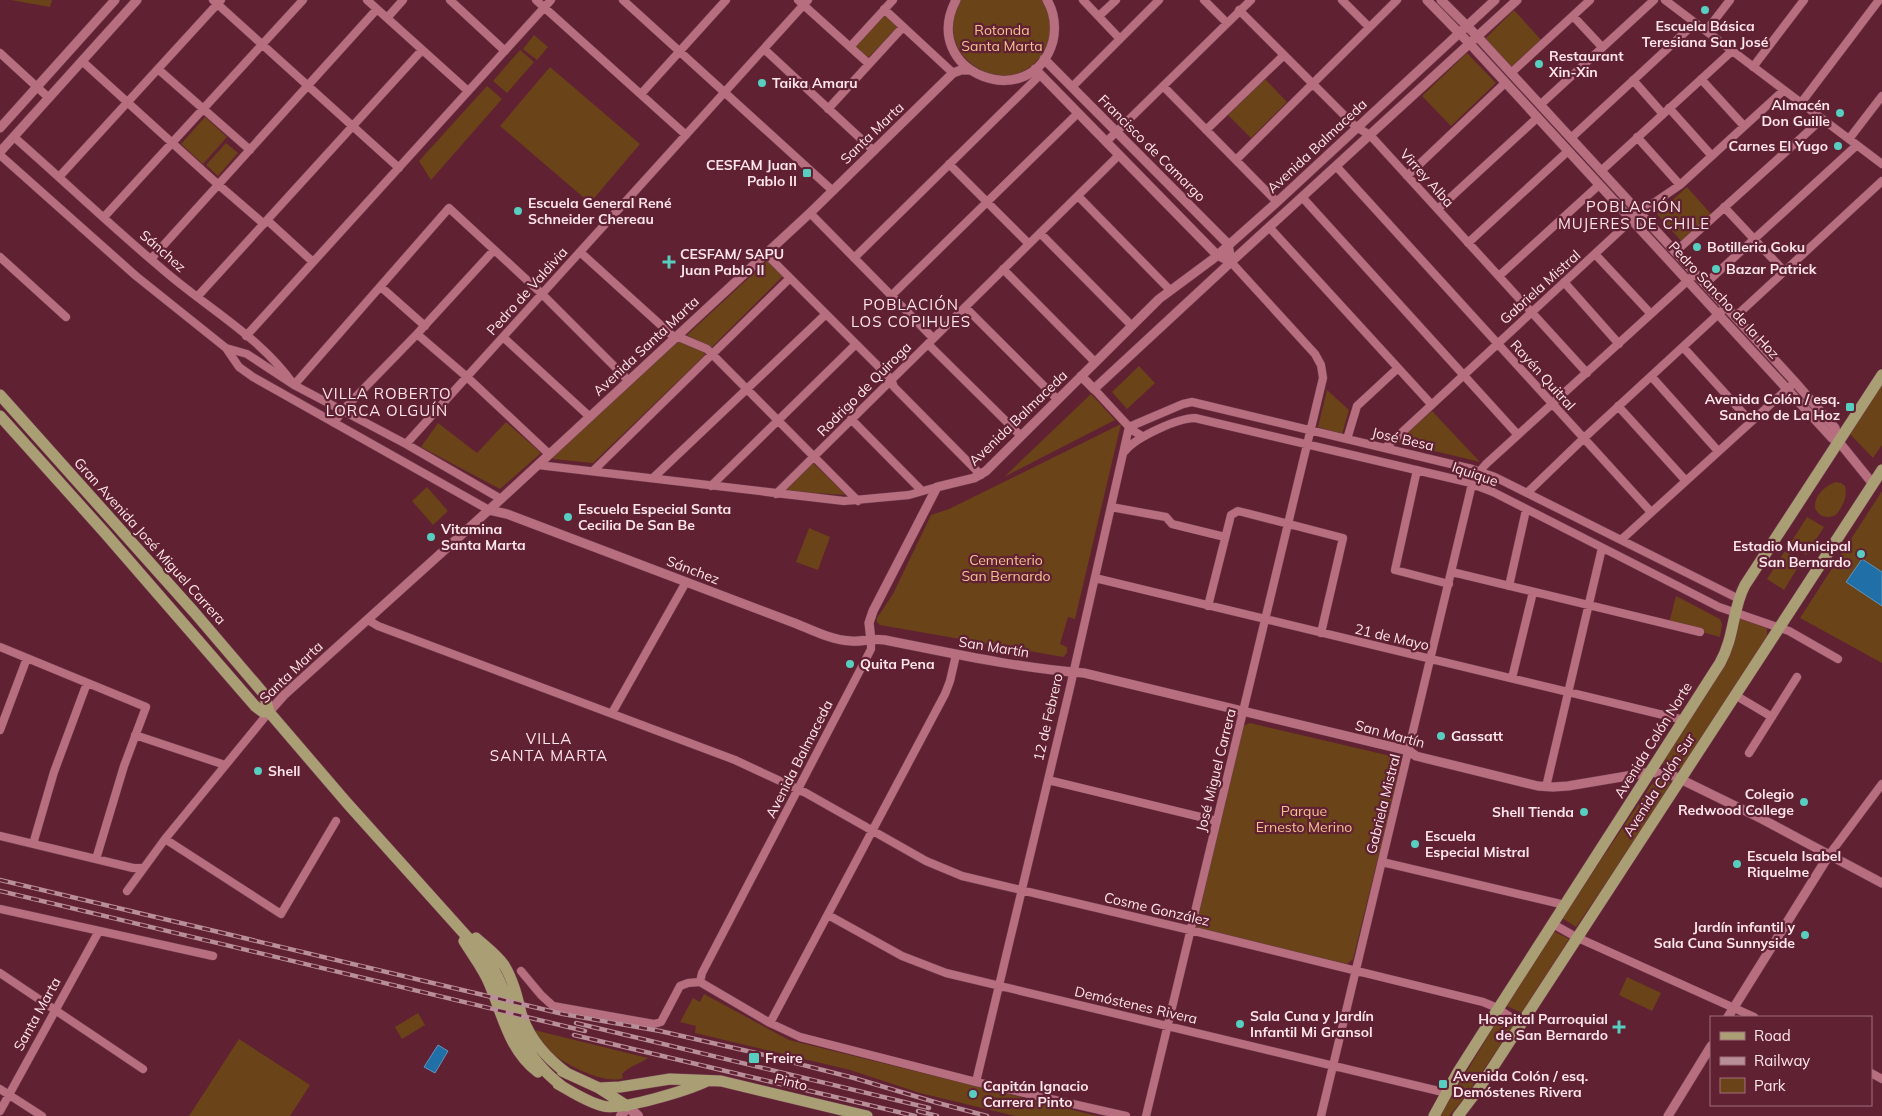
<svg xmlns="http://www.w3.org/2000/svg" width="1882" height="1116" font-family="Mulish,sans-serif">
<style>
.green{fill:#6a4318}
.water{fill:#216fa7;stroke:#6392bb}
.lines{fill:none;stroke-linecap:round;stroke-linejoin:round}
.minor-casing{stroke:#733e51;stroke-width:9}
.tertiary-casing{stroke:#733e51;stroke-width:10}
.secondary-casing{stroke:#733e51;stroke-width:11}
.primary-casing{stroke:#733e51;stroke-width:12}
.minor{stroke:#b76f80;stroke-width:8}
.tertiary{stroke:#b76f80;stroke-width:9}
.secondary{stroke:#b76f80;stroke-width:10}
.primary{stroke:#aa9e75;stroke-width:11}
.rail-casing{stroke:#b88e98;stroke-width:4.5}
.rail{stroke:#602133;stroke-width:2.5;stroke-dasharray:8;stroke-linecap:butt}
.poi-dot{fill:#58cec0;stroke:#602133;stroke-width:2}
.labels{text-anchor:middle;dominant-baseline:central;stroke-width:4.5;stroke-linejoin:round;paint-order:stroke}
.poi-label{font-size:14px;font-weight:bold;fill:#fee5e9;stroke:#602133;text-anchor:start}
.park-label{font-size:14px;fill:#f5c190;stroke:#602133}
.street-label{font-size:14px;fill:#fee5e9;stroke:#602133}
.neighbourhood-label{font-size:15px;letter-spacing:1px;fill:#fee5e9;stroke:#602133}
</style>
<rect width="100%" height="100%" fill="#602133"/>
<path class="green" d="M11,0H52L50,7Z
M960,0H1044C1046,7 1051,15 1051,22C1054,55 1022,84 989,75C984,73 980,69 976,67C952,52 947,24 960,0Z
M1514,10L1541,40L1511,67L1485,39Z
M885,13L899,26L868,58L855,46Z
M534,35L548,47L537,60L523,49Z
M520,50L534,62L507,93L493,81Z
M1467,53L1496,83L1451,126L1422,96Z
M550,67L640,144L590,203L500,126Z
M1265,79L1287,102L1251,138L1228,115Z
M487,86L502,99L431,180L419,161Z
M205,117L227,137L203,164L181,144Z
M226,143L238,153L218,176L206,165Z
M1687,187L1711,214L1681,241L1657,214Z
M768,260L783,276L711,348L687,335Z
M677,340L704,351L705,355L593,463L553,459L552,456Z
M1139,366L1155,383L1127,409L1112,392Z
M1882,379V445L1873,458L1847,431Z
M1327,390L1349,410L1342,434L1318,427Z
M1091,394L1115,420L1004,477Z
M1432,411L1480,462L1397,442Z
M506,422L541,453L500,489L421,447L438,423L477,453Z
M1121,424L1075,619L1068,617L1060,644L1067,647V653L1063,657L880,625L877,622V618L893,594L931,515L949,509Z
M813,463L846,495L783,491Z
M1835,482L1841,483L1845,486C1848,497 1842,507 1836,515C1827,519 1819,517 1815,508C1814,496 1824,487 1835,482Z
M427,487L448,511L433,525L412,501Z
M1882,491V663L1800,618Z
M1807,517L1824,527L1806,555L1790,544Z
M809,528L830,537L818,570L796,562Z
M1785,551L1801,562L1784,590L1767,579Z
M1676,596L1720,619L1722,624L1720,637L1669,623Z
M1738,618L1767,628V636L1683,769L1662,764L1731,652Z
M1250,723L1395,757L1400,762L1401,765L1353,959L1347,964L1200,929L1196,926L1243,726Z
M1658,779L1670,782L1671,788L1576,927L1562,918L1652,784Z
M1553,931L1569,939L1522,1013L1505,1005Z
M1627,977L1661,993L1652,1011L1619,995Z
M704,994L789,1040L1097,1116H1015L920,1093L850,1070L695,1033L696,1026L680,1022L693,998L700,1002Z
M418,1013L425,1025L402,1039L395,1027Z
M1500,1016L1514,1025L1465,1097L1449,1116H1440Z
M534,1030L648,1058C638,1065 631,1065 622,1074L623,1078C604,1086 558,1061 544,1047C540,1043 537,1036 534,1030Z
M239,1039L310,1085L290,1116H189Z"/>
<path class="water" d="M1862,559L1882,572V606L1846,582Z
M438,1045L448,1051L435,1073L424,1067Z"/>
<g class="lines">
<g class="minor-casing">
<path id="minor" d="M213,0L399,168
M367,0L468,91
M450,0L505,51
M536,0L686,135
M623,0L833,191
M798,0L869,64
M1083,0L1120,39
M1204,0L1227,23
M1342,0L1369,27
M1665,0L1882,164
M884,9L953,73
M1239,10L1356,127L1370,135L1587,373
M1099,16L1116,0
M1573,16L1602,47
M387,18L403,0
M1706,31L1730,0
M850,47L893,0
M764,49L874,151
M0,53L49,98
M82,61L213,180L264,224
M1753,67L1804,0
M158,69L250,150
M1511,73L1590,0
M1701,79L1744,126
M1633,80L1663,114
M1163,86L1277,202
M1072,87L1159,0
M641,94L726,0
M1801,103L1879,0
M1540,105L1654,0
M1669,108L1712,156
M828,109L903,27
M1206,130L1284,55
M14,137C63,180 111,226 161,268C205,307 260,336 294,385L449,208L542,294L629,381
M1637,137L1680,185
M1571,138L1695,23
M1849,139L1882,96
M1106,142L1251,0
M0,155L136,276L226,348L239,367L253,377L489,510
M1236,160L1397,0
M949,164L1029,244
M1336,166L1651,512
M1601,171L1732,51
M1407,176L1505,83
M59,177L221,0
M1078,196L1170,290
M1302,197L1518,435
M1724,207L1784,271
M1438,209L1537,118
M810,213L933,338
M104,217L303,0
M267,220L313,262
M1269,227L1431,404
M1040,233L1132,326
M1468,243L1568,151
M580,252L675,338H681L707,349L858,501
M1675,252L1822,119
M766,254L891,379L894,387L981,475
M1595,254L1651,314
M0,257L66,317
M854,258L1040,75
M151,259L377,9
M1003,269L1095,362
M1499,276L1599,185
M1564,282L1619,344
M1705,284L1857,145
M381,287L425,326
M891,296L1078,113
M197,297L422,50
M965,307L1057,399
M1735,317L1882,181
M417,334L467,377L549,454
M246,336L551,0
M503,337L590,417
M928,344L1020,435
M1683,347L1751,422
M226,348L247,354L294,385L406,444L501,499
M1651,376L1718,451
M1094,389L1132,430L1142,436
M1618,406L1686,481
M851,419L922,491
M334,423L343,410L417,334L494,250
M1129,427L1183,404L1192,402L1472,469L1495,477L1739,599
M1347,439L1357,406L1398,368
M406,444L808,0
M1385,448L1639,213L1680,185L1784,90
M1125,451C1136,437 1178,418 1195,418L1467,482L1493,492L1719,607L1789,631L1838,659
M538,465L844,501L909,495L937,487
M1417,470L1395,570L1449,584
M593,471L790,278
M653,478L826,314
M711,486L856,344
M1527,493L1584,438L1726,307
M776,494L1119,155
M1111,507L1166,517L1172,524L1225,537
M1621,540L1795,382
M1452,572L1700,632
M1095,578L1684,720
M1509,586L1526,510
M1208,606L1231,515L1238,511L1343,538L1321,633
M368,620L378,626L735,760L806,793L926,861L962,876L1190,930L1483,1002L1495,1007L1520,1023
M0,647L146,707L124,766L96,859
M1512,678L1533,592
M1735,695L1772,717
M612,713L686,582
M0,730L27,658
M135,735L225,765
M1749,753L1797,677
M1048,780L1217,821
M1546,787L1602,548
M0,836L133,868H142
M165,839L281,914L336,821
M33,844L54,772L87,683
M1829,855L1882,784
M1382,862L1565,905
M127,891L165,839L269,712
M0,909L213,956
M828,915L902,956L946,973L1447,1093
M1553,924L1576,937L1754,1017
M521,971L541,995L553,1006L654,1024L661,1022L680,986L688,983L700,982
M0,973L143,1069
M700,982L770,1023L800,1037L976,1082L1126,1116
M700,982L702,973L869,653L871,649V640
M770,1023L945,694L950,681L956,655
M1871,1073L1882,1079
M976,1082L1069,692L1129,427
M0,1089L42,1116
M0,1111L99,931
M1146,1116L1323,378L1321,365L1315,354L1231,262
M1321,1116L1472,484L1480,471L1486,464L1695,274"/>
</g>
<g class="tertiary-casing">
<path id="tertiary" d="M956,0C918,73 1032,116 1053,41C1056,27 1054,12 1047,0
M1427,0L1470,44L1832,438L1839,442L1873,484
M1441,0L1477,36L1795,382L1835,428L1839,442
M1044,59L1228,244L1231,262
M1035,69L1217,255L1231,262
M0,128L115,0
M0,152L137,0
M1081,376L1094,389L1231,262L1517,0
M489,510L507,514L797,624C814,631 832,640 851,641C863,642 873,638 885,640C951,653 1017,668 1084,673L1401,749L1409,751L1416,756L1538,786L1553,787L1568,786L1651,772L1674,776L1762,819L1882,883
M871,640L869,623L873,611L937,487L974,478L986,471L1159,299L1213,259L1277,202L1495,0
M269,712L284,695L501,499L810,213L953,73L961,70H970
M1728,1017L1829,855
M1668,1116L1711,1046"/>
</g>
<g class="secondary-casing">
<path id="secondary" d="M621,1116L627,1106L638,1116"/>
</g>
<g class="primary-casing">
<path id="primary" d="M0,395L194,612L264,694L269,712L347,803L487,959C504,983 510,1011 521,1037C531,1058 545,1073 563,1087
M0,416L105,533L255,706L263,712H269
M476,938C486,947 496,954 504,965C513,980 517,996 521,1013C529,1039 546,1058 568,1074
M464,941C473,956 484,969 490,985C503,1016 509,1050 538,1072
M562,1071L599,1088L627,1106
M558,1084C572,1092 587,1102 603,1106C621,1111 688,1090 707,1081
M599,1088L620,1087L670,1079L721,1081L867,1116
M1434,1116L1458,1072L1498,1009L1720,663C1735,636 1732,609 1745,585L1882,375
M1458,1116L1480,1087L1882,470"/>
</g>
<use href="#minor" class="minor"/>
<use href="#tertiary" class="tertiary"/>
<use href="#secondary" class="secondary"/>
<use href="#primary" class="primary"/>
<g class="rail-casing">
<path id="rail" d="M0,880L563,1014L660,1031L756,1053L854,1078L938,1103L987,1116
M0,891L585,1031
M576,1023L929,1108
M574,1035L915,1116
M918,1111L937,1116"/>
</g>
<use href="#rail" class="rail"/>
</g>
<g class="poi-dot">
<circle cx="1705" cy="10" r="5"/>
<circle cx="1539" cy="64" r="5"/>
<circle cx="762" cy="83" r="5"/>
<circle cx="1840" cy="113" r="5"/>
<circle cx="1838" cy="146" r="5"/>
<rect x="802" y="168" width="10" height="10" rx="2.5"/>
<circle cx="518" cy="211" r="5"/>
<circle cx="1697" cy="247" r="5"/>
<path d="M666.5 254.5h5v5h5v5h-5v5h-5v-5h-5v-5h5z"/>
<circle cx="1716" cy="269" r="5"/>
<rect x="1845" y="402" width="10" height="10" rx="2.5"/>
<circle cx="568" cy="517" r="5"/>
<circle cx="431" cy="537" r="5"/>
<circle cx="1861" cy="554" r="5"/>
<circle cx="850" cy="664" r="5"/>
<circle cx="1441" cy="736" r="5"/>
<circle cx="258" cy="771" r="5"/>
<circle cx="1804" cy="802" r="5"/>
<circle cx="1584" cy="812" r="5"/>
<circle cx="1415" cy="844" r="5"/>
<circle cx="1737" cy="864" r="5"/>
<circle cx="1805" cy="935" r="5"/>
<circle cx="1240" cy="1024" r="5"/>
<path d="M1616.5 1019.5h5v5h5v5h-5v5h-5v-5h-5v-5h5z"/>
<rect x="748" y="1052" width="12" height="12" rx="2.5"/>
<rect x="1438" y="1079" width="10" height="10" rx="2.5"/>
<circle cx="973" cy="1094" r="5"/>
</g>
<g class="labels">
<g class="poi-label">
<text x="1705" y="26" text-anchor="middle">Escuela Básica<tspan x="1705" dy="16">Teresiana San José</tspan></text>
<text x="1549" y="56">Restaurant<tspan x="1549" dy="16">Xin-Xin</tspan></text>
<text x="772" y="83">Taika Amaru</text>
<text x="1830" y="105" text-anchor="end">Almacén<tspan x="1830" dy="16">Don Guille</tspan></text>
<text x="1828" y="146" text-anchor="end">Carnes El Yugo</text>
<text x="797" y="165" text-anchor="end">CESFAM Juan<tspan x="797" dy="16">Pablo II</tspan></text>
<text x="528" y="203">Escuela General René<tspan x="528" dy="16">Schneider Chereau</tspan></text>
<text x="1707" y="247">Botilleria Goku</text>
<text x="680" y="254">CESFAM/ SAPU<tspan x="680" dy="16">Juan Pablo II</tspan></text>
<text x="1726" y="269">Bazar Patrick</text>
<text x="1840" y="399" text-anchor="end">Avenida Colón / esq.<tspan x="1840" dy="16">Sancho de La Hoz</tspan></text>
<text x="578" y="509">Escuela Especial Santa<tspan x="578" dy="16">Cecilia De San Be</tspan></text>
<text x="441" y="529">Vitamina<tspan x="441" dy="16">Santa Marta</tspan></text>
<text x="1851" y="546" text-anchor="end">Estadio Municipal<tspan x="1851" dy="16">San Bernardo</tspan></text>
<text x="860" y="664">Quita Pena</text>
<text x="1451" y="736">Gassatt</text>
<text x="268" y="771">Shell</text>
<text x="1794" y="794" text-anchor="end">Colegio<tspan x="1794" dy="16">Redwood College</tspan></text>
<text x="1574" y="812" text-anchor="end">Shell Tienda</text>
<text x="1425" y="836">Escuela<tspan x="1425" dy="16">Especial Mistral</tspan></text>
<text x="1747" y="856">Escuela Isabel<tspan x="1747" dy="16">Riquelme</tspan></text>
<text x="1795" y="927" text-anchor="end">Jardín infantil y<tspan x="1795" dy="16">Sala Cuna Sunnyside</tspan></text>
<text x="1250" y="1016">Sala Cuna y Jardín<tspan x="1250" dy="16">Infantil Mi Gransol</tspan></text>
<text x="1608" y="1019" text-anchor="end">Hospital Parroquial<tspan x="1608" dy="16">de San Bernardo</tspan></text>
<text x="765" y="1058">Freire</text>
<text x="1453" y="1076">Avenida Colón / esq.<tspan x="1453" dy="16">Demóstenes Rivera</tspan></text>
<text x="983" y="1086">Capitán Ignacio<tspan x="983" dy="16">Carrera Pinto</tspan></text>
</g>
<g class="park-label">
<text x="1002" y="30">Rotonda<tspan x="1002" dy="16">Santa Marta</tspan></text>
<text x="1006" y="560">Cementerio<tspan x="1006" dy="16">San Bernardo</tspan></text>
<text x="1304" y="811">Parque<tspan x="1304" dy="16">Ernesto Merino</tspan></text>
</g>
<g class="street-label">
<text transform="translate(872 133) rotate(-44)">Santa Marta</text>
<text transform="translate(1317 146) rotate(-43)">Avenida Balmaceda</text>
<text transform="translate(1152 148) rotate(45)">Francisco de Camargo</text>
<text transform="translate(1427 178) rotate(48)">Virrey Alba</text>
<text transform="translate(163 251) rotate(41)">Sánchez</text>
<text transform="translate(1540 287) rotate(-42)">Gabriela Mistral</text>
<text transform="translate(527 291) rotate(-48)">Pedro de Valdivia</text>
<text transform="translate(1724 300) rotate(47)">Pedro Sancho de la Hoz</text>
<text transform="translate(646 346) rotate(-43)">Avenida Santa Marta</text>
<text transform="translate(1543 375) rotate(48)">Rayén Quitral</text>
<text transform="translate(864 389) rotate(-45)">Rodrigo de Quiroga</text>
<text transform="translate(1018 418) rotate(-44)">Avenida Balmaceda</text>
<text transform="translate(1403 439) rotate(13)">José Besa</text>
<text transform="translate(1475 474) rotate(19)">Iquique</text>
<text transform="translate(150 541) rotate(48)">Gran Avenida José Miguel Carrera</text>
<text transform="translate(693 570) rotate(21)">Sánchez</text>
<text transform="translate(1392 637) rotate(13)">21 de Mayo</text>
<text transform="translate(994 647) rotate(9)">San Martín</text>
<text transform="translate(291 672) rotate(-44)">Santa Marta</text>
<text transform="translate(1048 717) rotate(-77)">12 de Febrero</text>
<text transform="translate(1390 734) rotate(15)">San Martín</text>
<text transform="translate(1653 740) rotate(-58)">Avenida Colón Norte</text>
<text transform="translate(799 759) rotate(-63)">Avenida Balmaceda</text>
<text transform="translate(1216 770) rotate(-76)">José Miguel Carrera</text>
<text transform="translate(1659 785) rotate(-57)">Avenida Colón Sur</text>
<text transform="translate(1383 804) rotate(-76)">Gabriela Mistral</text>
<text transform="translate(1157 909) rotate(13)">Cosme González</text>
<text transform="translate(1136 1005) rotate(13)">Demóstenes Rivera</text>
<text transform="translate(37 1014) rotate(-61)">Santa Marta</text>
<text transform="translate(791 1082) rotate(14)">Pinto</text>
</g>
<g class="neighbourhood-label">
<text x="1634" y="206">POBLACIÓN<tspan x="1634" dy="17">MUJERES DE CHILE</tspan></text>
<text x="911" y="304">POBLACIÓN<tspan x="911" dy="17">LOS COPIHUES</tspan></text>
<text x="387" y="393">VILLA ROBERTO<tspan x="387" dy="17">LORCA OLGUÍN</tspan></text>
<text x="549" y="738">VILLA<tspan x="549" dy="17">SANTA MARTA</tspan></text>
</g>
</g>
<rect x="1710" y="1016" width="162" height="90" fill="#602133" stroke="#9f6f7c"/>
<rect x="1720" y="1032" width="25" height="8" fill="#aa9e75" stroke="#9f6f7c"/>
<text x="1754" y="1041" font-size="15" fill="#fee5e9">Road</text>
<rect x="1720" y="1057" width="25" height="8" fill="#b88e98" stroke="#9f6f7c"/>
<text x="1754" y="1066" font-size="15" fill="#fee5e9">Railway</text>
<rect x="1720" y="1078" width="25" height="15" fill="#6a4318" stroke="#9f6f7c"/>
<text x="1754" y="1091" font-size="15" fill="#fee5e9">Park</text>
</svg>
